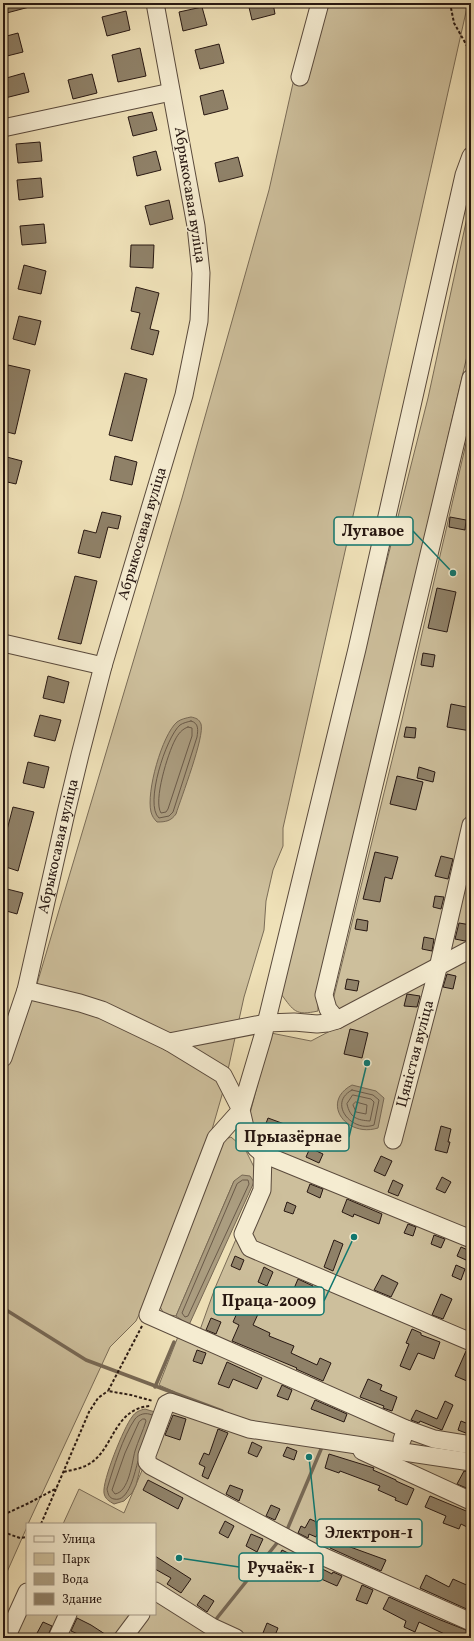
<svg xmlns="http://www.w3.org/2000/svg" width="474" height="1641" font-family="Vollkorn,serif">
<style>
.green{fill:#cdbf9c;stroke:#7a6c57}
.water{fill:#ab9d80;stroke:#776854}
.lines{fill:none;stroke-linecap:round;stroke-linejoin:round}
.shore{stroke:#6a5a49;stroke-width:1}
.stream{stroke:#776854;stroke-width:3.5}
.building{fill:#8f8168;stroke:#281812}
.minor-casing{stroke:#5a4a3c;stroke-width:19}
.path{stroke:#281812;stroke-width:2;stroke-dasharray:3 2;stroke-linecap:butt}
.minor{stroke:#f5ecd1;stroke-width:17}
.labels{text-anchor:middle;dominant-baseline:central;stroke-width:3;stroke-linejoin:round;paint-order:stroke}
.street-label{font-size:15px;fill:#281812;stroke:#f5ecd1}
.leader{fill:none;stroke:#0f766e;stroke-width:1.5}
.callout-dot{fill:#0f766e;stroke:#f5ecd1;stroke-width:1.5}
.callout{fill:#f5ecd1;stroke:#0f766e;stroke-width:1.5}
.callout-label{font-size:16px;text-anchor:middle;font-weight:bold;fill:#281812}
</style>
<rect width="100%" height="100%" fill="#efe1b8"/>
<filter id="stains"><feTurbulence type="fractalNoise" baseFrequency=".005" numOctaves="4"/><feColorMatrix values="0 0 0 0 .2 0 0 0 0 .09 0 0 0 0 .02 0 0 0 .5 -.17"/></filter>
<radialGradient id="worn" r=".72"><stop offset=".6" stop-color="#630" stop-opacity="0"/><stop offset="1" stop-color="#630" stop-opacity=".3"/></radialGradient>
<path class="green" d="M311,3H468L283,828V846L273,870L266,901L264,930L244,997L224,1088L211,1133L147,1298L136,1321L110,1347L28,1524H27V1527L3,1581V1073L34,994L182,498L269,190Z
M471,199V339L318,992V1011C295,1016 294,1011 281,994L349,711L428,398Z
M471,422V945L341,1016L332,1004L401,724Z
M471,957V1638H13L27,1606V1614H155V1524H63L79,1489L124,1513L175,1392L159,1385L179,1334L196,1341L215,1288L274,1151L255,1141L247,1125L271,1033L311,1041Z
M231,1137L245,1149L258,1175L254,1182L234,1181L176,1316L164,1314L158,1303L223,1140Z"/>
<path class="water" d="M191,717C196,718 199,719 201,724C205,736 181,798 176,814C171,821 166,822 157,822C154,819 152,816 151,812C146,792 162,735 177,722C181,719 186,718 191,717Z
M352,1085L376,1091L384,1098L378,1128C346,1138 320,1102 352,1085Z
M242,1175L250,1176L254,1182L189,1325L176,1316L234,1181Z
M145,1409L155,1412L136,1485L132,1493L124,1501L114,1504C109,1501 105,1499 104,1493C102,1481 124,1427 132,1417C135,1412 140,1410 145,1409Z"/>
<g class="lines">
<path class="shore" d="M191,721C199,723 198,730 197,737L173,812L169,816L159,818C144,805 166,737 180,725C183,723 187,722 191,721Z
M188,727L192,728V736L168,809L166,812L161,813C153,801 168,753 175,740C178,734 182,729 188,727Z
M352,1090L373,1095L379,1100L374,1125C352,1133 327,1103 352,1090Z
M353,1095L371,1099L374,1102L370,1121C357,1120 350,1118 347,1104Z
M356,1102L367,1105L366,1114L356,1112L353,1105Z
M243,1180H248L249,1184L188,1316L185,1317L182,1313L237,1184Z
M143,1419H145L146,1421C143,1431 138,1441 135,1451C132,1462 129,1492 115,1494L112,1490L125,1453L139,1422Z
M138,1461C135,1471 129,1503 114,1499C109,1498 108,1494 107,1489C113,1469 123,1436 135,1419C139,1414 146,1412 152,1415"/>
<path class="stream" d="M3,1308L86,1360L222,1411
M155,1387L174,1342
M287,1530L322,1447
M217,1618L277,1543
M203,1638L207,1634"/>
</g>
<path class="building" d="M3,3H32L33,6L3,14Z
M248,3H273L275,14L252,20Z
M202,7L207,25L183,31L179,12Z
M126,11L130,30L107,36L102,17Z
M18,33L23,52L3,57V37Z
M219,44L224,63L200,69L195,50Z
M140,48L146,76L118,82L112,55Z
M24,73L29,92L5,98L3,89V79Z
M92,74L97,93L73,99L68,80Z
M223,90L228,109L204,115L200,96Z
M152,112L157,130L133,136L128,117Z
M40,142L42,161L18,163L16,144Z
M156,151L161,170L137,176L133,157Z
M238,157L243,176L219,182L215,163Z
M41,178L43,197L19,200L17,180Z
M169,200L173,219L150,225L145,206Z
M44,224L46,243L22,245L20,226Z
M131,245H154L153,268L130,267Z
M24,265L46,271L41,294L18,289Z
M136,287L159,293L150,329L159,331L153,355L131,349L140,313L131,311Z
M19,316L41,321L35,345L13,339Z
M8,365L30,370L15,434L3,431V387Z
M125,373L147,379L132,441L109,435Z
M3,456L22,461L16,484L3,481Z
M115,456L137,462L132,485L110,480Z
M102,512L121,516L118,529L108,527L100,558L78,553L84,530L96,533Z
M450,517L466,520L465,530L449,527Z
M75,576L97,581L81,644L58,639Z
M437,588L456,592L447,632L428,628Z
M423,653L435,655L433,667L421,665Z
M48,676L69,682L64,703L43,698Z
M451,704L471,708V731L447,727Z
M40,715L61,720L55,741L34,736Z
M406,727L416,728L415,738L404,737Z
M28,762L49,767L44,788L23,783Z
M419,767L435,772L433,782L417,778Z
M397,776L423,782L416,810L390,804Z
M13,807L34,812L18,871L3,866V845Z
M375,852L398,857L392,879L385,877L380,902L363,899Z
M441,856L453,859L448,879L435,876Z
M3,888L23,893L17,914L3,910Z
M435,896L444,897L441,909L433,907Z
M357,919L368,921L367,931L355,929Z
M459,923L471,925V939L465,941L455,939Z
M424,937L434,939L432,951L422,949Z
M447,974L456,976L453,989L443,987Z
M347,979L359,981L357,991L345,989Z
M407,994L420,996L417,1007L404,1006Z
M350,1029L368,1033L362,1058L344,1054Z
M268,1118L287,1125L280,1144L261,1137Z
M441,1126L451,1129L448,1142H450L447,1153L435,1150Z
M310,1148L323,1154L319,1163L306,1157Z
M381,1156L392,1161L385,1176L374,1171Z
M442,1177L451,1182L445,1193L436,1189Z
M393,1180L403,1185L398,1196L388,1192Z
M310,1184L323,1189L320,1198L307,1192Z
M347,1199L382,1214L379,1224L354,1214L353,1217L342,1212Z
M287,1202L296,1206L293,1214L284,1211Z
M408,1224L416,1227L413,1236L404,1233Z
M434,1235L445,1239L441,1248L431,1244Z
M334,1240L343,1244L333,1271L324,1267Z
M461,1247L470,1251L466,1260L457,1256Z
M235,1256L244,1260L240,1270L231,1266Z
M456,1265L465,1269L461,1280L452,1276Z
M264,1267L273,1272L267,1286L258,1282Z
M382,1275L398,1283L391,1297L374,1290Z
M298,1279L313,1286L306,1304L290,1298Z
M441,1294L452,1299L443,1319L432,1315Z
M241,1304L259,1312L253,1325L270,1333L269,1336L294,1346L291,1353L317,1365L320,1358L331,1363L323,1381L296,1369L297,1368L232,1341L239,1325L233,1322Z
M211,1318L221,1322L216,1334L206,1330Z
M412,1329L421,1333V1335L440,1342L434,1359L418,1353L410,1370L400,1366L409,1344L406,1343Z
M197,1350L206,1353L202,1364L193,1361Z
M466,1351L471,1352V1371L467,1381L455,1376Z
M227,1362L262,1378L257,1389L233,1379L229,1388L218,1384Z
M368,1379L382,1385L380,1390L397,1397L392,1411L383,1408L384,1406L360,1397Z
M282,1385L292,1390L288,1400L277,1396Z
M315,1400L347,1414L344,1422L311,1409Z
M445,1401L453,1405L442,1430L420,1421L419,1423L411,1420L416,1410L437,1419Z
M173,1415L186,1419L180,1440L165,1435Z
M461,1421L471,1425V1435L458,1430Z
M218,1429L228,1433L208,1479L202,1476L205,1467L199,1464L204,1453L209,1455Z
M252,1442L262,1447L257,1457L248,1453Z
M287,1447L297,1451L294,1460L283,1456Z
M329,1454L374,1468L373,1470L396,1480V1481L414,1489L407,1505L395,1500L396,1498L378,1490L380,1486L340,1471L339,1473L325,1468Z
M464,1471L471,1473V1490L457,1484Z
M148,1480L183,1498L178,1509L143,1490Z
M230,1485L243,1490L239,1501L226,1494Z
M430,1496L471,1513V1529L461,1524L459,1529L443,1523L446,1516L425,1507Z
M271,1505L280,1509L275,1520L266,1516Z
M310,1519L321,1524L316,1537L309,1534L308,1538L298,1533L301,1526L305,1528Z
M225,1521L234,1526L228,1538L219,1533Z
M251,1534L263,1539L257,1552L246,1546Z
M334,1537L344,1540L342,1544L386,1560L381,1571L330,1548Z
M282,1550L292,1555L285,1569L275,1564Z
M155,1556L191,1579L181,1593L167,1584L171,1578L155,1569Z
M313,1564L332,1574L333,1572L342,1576L337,1586L319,1578L318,1581L307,1576Z
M426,1575L449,1587L453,1579L471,1587V1611L420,1588Z
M362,1585L373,1590L367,1604L356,1600Z
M204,1595L214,1601L207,1612L197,1605Z
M389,1597L438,1619L471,1632V1638H453L419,1622L415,1632L404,1627L406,1621L383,1609Z
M77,1618L91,1625L111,1638H87L71,1631Z
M43,1622L52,1626L47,1638H41L36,1635Z
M267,1623L278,1628L274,1638H261Z"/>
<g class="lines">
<g class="minor-casing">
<g id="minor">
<path d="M300,77L320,3"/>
<path d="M3,128L171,92"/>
<path d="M471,156L464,175L357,649L263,1036L241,1110L247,1136L256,1148L263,1154L471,1239"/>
<path d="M3,643L103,666"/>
<path d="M26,990L80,1003L102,1010L169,1042L266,1023L294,1022L317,1024L327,1023L337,1020L471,949"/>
<path d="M337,1020L328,1009L324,995L471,378"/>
<path d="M169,1042L223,1075L241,1110L216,1138L148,1315L406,1429"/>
<path id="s1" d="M3,1058L26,990L66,813L80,755L103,666L184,395L199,321L201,273L196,226L155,3"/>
<path id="s2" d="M393,1140L438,968L471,825"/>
<path d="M263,1154L262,1190L243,1234L250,1248L471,1342"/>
<path d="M402,1440L406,1429L434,1439L471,1445"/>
<path d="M362,1451L471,1501"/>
<path d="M471,1462L249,1429L170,1402L166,1404L147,1455V1462L151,1466L313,1552L471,1622"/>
<path d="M155,1591L212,1627L236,1638"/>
<path d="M6,1638L27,1592"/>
<path d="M57,1638L68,1614"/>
<path d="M123,1638L141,1614"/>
</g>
</g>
<path class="path" d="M450,3L454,23L471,53
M142,1326L108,1391L131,1395L153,1401
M64,1472C71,1470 80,1469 87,1465C114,1452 112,1409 150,1406
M3,1515L29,1503L57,1488
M41,1524L89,1412L98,1398L108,1391
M3,1532L20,1538L27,1537"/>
<use href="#minor" class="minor"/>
</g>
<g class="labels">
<g class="street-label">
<text transform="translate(189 195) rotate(81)">Абрыкосавая вуліца</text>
<text stroke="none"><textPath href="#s1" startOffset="543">Абрыкосавая вуліца</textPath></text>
<text stroke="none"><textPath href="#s1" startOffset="219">Абрыкосавая вуліца</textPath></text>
<text stroke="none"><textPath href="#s2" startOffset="89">Цяністая вуліца</textPath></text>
</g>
</g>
<path class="leader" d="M453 573L413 531M367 1063L349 1137M354 1237L324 1301M309 1457L317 1533M179 1558L239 1567"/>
<g class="callout-dot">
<circle cx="453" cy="573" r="4"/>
<circle cx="367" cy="1063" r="4"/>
<circle cx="354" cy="1237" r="4"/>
<circle cx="309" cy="1457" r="4"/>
<circle cx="179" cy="1558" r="4"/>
</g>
<g class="callout">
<rect x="334" y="517" width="79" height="28" rx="4"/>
<rect x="236" y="1123" width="113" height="28" rx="4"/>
<rect x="214" y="1287" width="110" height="28" rx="4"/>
<rect x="317" y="1519" width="105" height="28" rx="4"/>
<rect x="239" y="1553" width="84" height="28" rx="4"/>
</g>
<g class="callout-label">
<text x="373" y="536">Лугавое</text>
<text x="293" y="1142">Прыазёрнае</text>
<text x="269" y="1306">Праца-2009</text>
<text x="369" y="1538">Электрон-1</text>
<text x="281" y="1573">Ручаёк-1</text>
</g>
<rect width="474" height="1641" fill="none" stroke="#efe1b8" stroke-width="16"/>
<rect x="4" y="4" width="466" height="1633" fill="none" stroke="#281812" stroke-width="2"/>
<rect x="8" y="8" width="458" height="1625" fill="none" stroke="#281812"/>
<rect x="26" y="1523" width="130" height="92" fill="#f5ecd1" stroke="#a39785"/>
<rect x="34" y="1536" width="20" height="6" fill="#f5ecd1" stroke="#a39785"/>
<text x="62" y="1543" font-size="12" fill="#281812">Улица</text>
<rect x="34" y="1553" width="20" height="12" fill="#cdbf9c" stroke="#a39785"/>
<text x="62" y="1563" font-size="12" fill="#281812">Парк</text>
<rect x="34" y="1573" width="20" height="12" fill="#ab9d80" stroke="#a39785"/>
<text x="62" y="1583" font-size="12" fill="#281812">Вода</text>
<rect x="34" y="1593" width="20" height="12" fill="#8f8168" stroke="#a39785"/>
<text x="62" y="1603" font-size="12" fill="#281812">Здание</text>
<rect width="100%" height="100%" filter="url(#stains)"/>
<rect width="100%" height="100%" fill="url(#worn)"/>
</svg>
